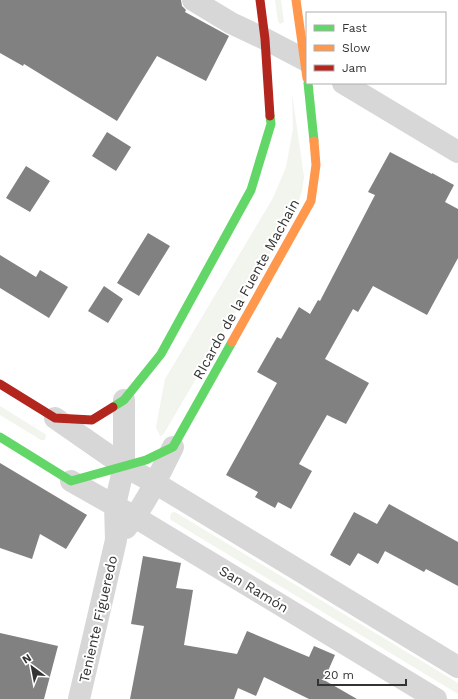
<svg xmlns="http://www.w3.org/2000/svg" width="458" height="699" font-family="'Work Sans',sans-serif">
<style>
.green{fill:#f1f5ed}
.building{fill:#818181}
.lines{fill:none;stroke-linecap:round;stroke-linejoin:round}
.street{stroke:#d7d7d7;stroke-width:22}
.fast{stroke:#63d668;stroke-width:9}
.slow{stroke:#ff974d;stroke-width:9}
.jam{stroke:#b3261e;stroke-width:9}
.labels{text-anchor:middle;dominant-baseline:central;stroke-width:4;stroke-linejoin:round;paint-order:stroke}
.street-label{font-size:14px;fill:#333;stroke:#fff}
</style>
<rect width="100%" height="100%" fill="#fff"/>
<path class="green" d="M275,0H281L284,22L280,24L278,21Z
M292,93L304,177L302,191L296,209L163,435L160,436L156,427L165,379L273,198L286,167L293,129Z
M0,406L45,434L46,436L45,440H41L0,415Z
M175,512L458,683V694L171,520L170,518L171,513Z"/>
<path class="building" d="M0,0H181L182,6L186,10L185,12L229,36L206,81L157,56L117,121L24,64L23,66L0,53Z
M107,132L131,147L116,171L92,156Z
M390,152L432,174V173L454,185L445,202L458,209V258L427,315L373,286L358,312L353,309L325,359L369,383L346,424L327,415L299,464L312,471L291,509L278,502L275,508L255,497L258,492L226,475L277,383L257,372L277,337L281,339L299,307L310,314L318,300L320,301L375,195L368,192Z
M26,166L50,181L30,212L6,198Z
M148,233L170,246L139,296L117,283Z
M0,255L36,277L40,270L68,287L49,318L0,288Z
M104,286L123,299L108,323L88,311Z
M0,463L87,515L66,549L40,534L32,559L0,548Z
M389,504L458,542V586L426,569L424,572L385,551L378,564L358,553L350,566L330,555L354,512L377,524Z
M143,556L181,563L176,588L193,590L184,645L237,654L247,631L309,657L314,646L335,655L324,680L357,699H309L264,677L256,696L238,688L234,699H130L144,626L131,624Z
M0,633L58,646L44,699H0Z"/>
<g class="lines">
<path class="street" d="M193,0L231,23L265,39L307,61
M343,83L458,152
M55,418L124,466L155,483L458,667
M71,481L135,517L436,699
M126,528C146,504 159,475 173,447
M79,699L116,540L115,505L124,466V400"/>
<path class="fast" d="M308,83L314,141
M113,407L124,400L161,354L251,190L271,124L270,116
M0,437L71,481L146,460L173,447L232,342"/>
<path class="slow" d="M296,0L307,78
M232,342L311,201L316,165L314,141"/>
<path class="jam" d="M260,0L265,39L270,116
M0,384L55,418L92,420L113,407"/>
</g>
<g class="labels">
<g class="street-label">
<text transform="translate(246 289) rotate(-61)">RIcardo de la Fuente Machain</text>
<text transform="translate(254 589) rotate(31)">San Ramón</text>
<text transform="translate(98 619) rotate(-77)">Teniente Figueredo</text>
</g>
</g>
<rect x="306" y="12" width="140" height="72" fill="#ffffff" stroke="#adadad"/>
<rect x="314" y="25" width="20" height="6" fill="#63d668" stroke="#adadad"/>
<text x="342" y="32" font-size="12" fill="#333333">Fast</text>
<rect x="314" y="45" width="20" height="6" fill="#ff974d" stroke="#adadad"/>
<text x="342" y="52" font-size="12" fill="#333333">Slow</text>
<rect x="314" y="65" width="20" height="6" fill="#b3261e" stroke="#adadad"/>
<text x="342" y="72" font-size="12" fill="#333333">Jam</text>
<g transform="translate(32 667) rotate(328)" stroke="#ffffff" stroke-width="3" paint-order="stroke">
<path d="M0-3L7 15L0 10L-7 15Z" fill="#333333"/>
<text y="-6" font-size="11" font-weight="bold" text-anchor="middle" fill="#333333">N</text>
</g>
<path d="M318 679v6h88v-6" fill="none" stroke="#333333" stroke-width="2"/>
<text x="324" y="679" font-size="12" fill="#333333" stroke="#ffffff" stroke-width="3" paint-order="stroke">20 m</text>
</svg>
